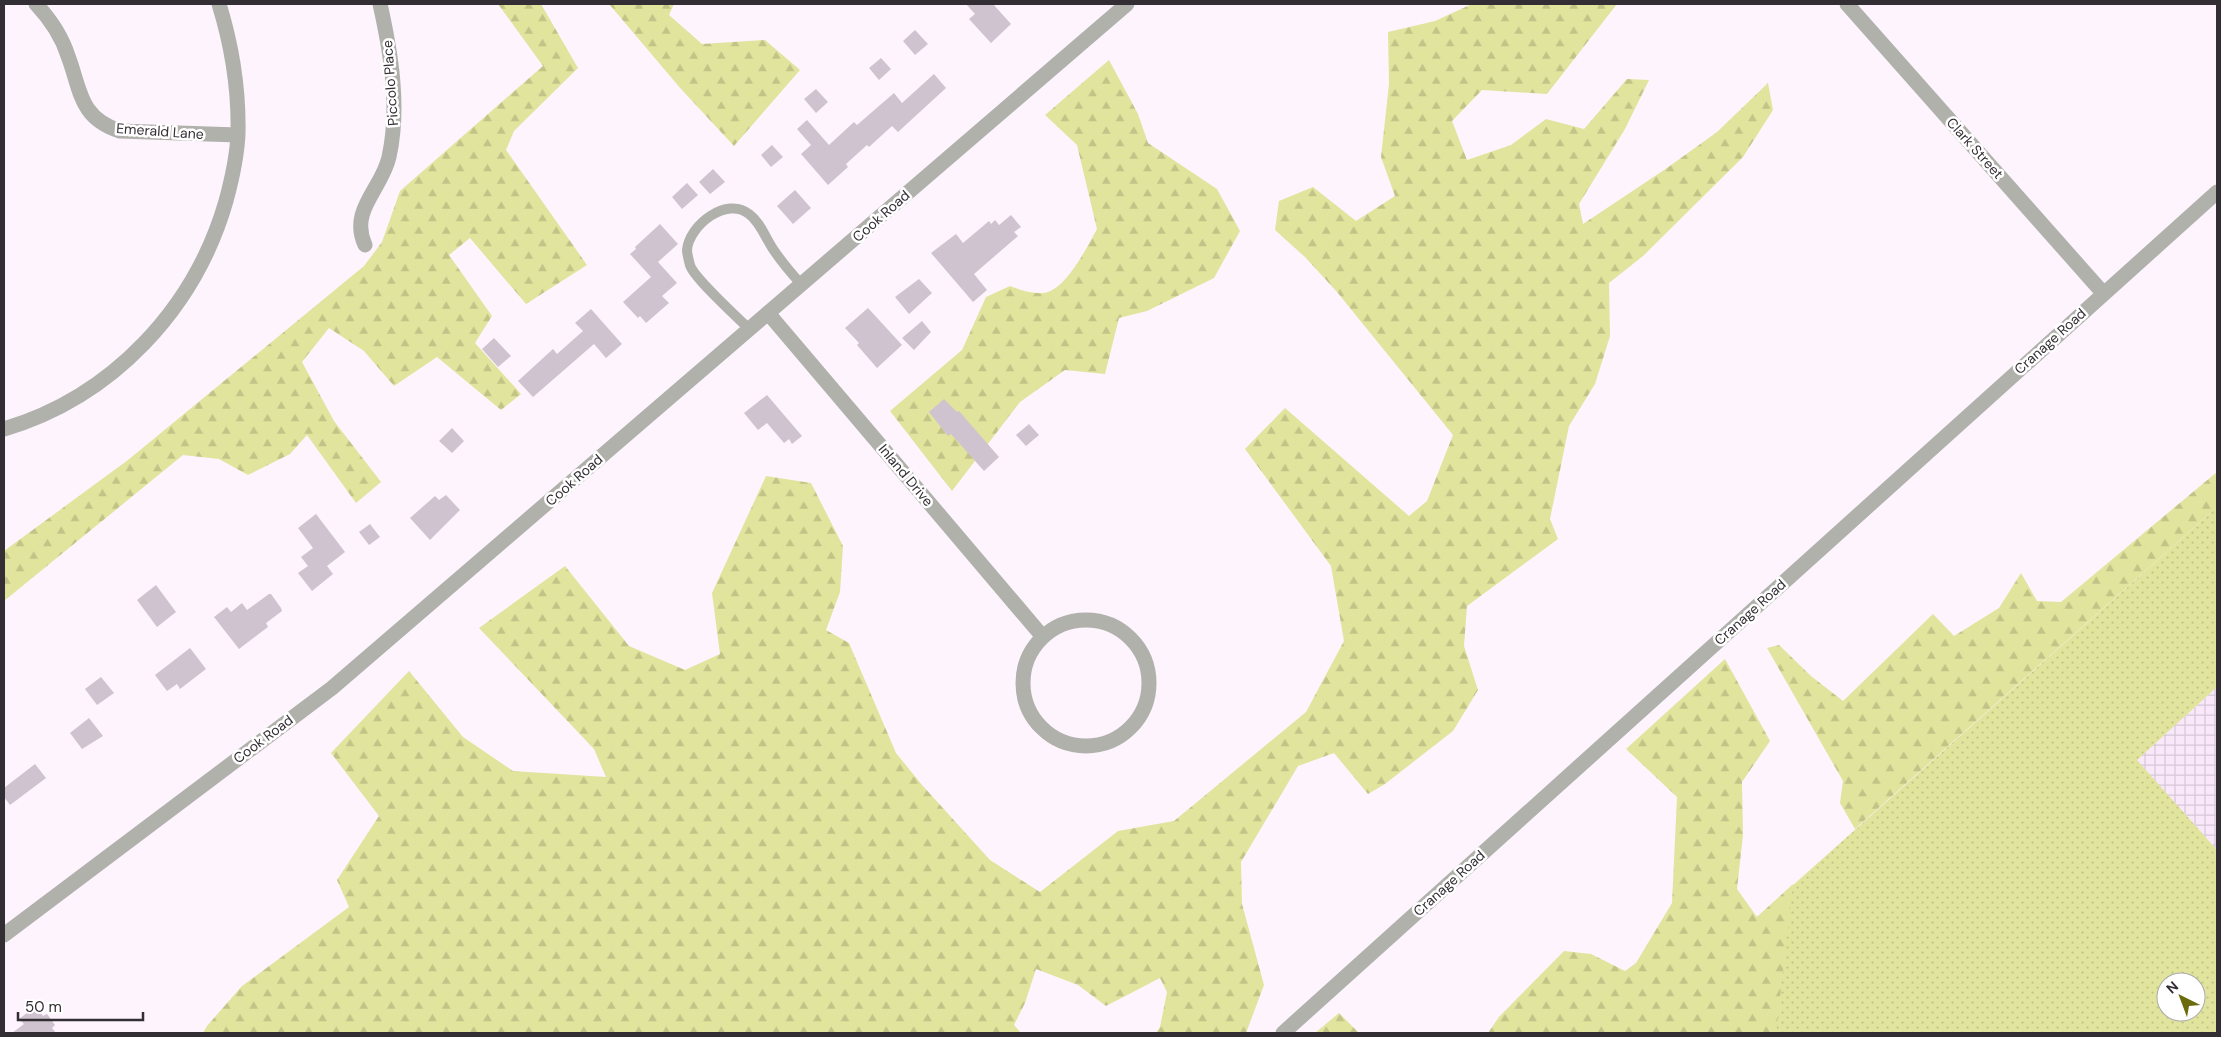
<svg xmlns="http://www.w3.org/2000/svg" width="2221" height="1037" font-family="'DM Sans',sans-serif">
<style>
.industrial{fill:url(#industrial-grid)}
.grass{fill:url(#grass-dots);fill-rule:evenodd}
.forest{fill:url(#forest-firs)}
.building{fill:#cec3cf}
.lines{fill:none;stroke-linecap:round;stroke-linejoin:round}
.service{stroke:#b0b1ab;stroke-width:10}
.minor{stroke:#b0b1ab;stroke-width:15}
.tertiary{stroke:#b0b1ab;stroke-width:15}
.labels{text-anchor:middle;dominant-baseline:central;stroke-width:5;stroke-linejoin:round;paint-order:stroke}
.street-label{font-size:14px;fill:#332e33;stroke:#fff}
</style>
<defs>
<pattern id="industrial-grid" width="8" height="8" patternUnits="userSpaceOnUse" patternTransform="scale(1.25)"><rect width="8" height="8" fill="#f9e8fa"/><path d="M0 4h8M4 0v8" fill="none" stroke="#d6c7d7"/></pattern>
<pattern id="grass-dots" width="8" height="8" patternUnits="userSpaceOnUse" patternTransform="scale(1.25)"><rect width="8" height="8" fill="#e1e49c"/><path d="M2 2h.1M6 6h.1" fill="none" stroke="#c2c487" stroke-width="1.8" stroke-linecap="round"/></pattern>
<pattern id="forest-firs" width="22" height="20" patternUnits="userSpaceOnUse" patternTransform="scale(1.25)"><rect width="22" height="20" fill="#e1e49c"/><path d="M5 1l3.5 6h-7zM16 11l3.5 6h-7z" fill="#c2c487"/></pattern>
</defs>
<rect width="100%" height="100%" fill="#fdf4fe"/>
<path class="industrial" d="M2217,687V850L2136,760Z"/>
<path class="grass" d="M2217,507V687L2137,760L2217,850V1033H1627ZM2166,982H2196V1012H2166Z"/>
<path class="forest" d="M498,4H541L578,68L514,131L506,150L587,265L526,304L470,238L449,255L492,316L475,343L521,394L501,410L437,357L394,386L364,351L329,328L302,362L334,421L381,482L356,503L307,435L290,454L248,475L219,459L183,455L4,601V551L128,460L364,266L382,242L400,191L543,66Z
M609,4H674L669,15L702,44L765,40L800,70L734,146L681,89Z
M1472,4H1617L1547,94L1482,90L1452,121L1467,160L1511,145L1546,119L1584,129L1627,79L1649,80L1625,129L1579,204L1583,224L1667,168L1717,132L1768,83L1773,110L1743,157L1643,256L1609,283L1610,336L1595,384L1569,426L1550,519L1558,539L1467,606L1464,646L1478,690L1453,731L1385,784L1368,794L1334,753L1298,766L1241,862L1242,904L1264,985L1246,1033H1156L1160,1027L1167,992L1160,978L1106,1006L1078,985L1036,969L1025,1003L1014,1025L1021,1033H203L207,1026L242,986L349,907L337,880L379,816L331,753L409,671L463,737L513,771L606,777L594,749L479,628L565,566L629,646L685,670L720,654L712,593L766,476L811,483L843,546L840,592L826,630L849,643L896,753L922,785L990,860L1040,892L1118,831L1174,821L1306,712L1344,641L1331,566L1245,449L1285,408L1409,516L1427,501L1453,435L1337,292L1305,257L1275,230L1279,201L1313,187L1356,221L1395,196L1381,157L1389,84L1388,32L1435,21Z
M1109,60L1138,114L1148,143L1217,189L1240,231L1214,278L1147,311L1119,318L1105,374L1065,370L1020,402L952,491L890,411L962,350L986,297L1010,286C1021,290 1032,294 1044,293C1066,290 1087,247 1097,229L1077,145L1045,115Z
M2217,472V507L1855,829L1840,803L1843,781L1767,648L1779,645L1811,676L1843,701L1933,614L1954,636L1999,608L2021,573L2037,601L2061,602Z
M1725,659L1770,741L1742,782L1743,835L1737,889L1757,917L1793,884L1776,1033H1488L1499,1017L1564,951L1591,954L1625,971L1636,963L1672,903L1677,797L1626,749Z
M1339,1013L1359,1033H1315Z"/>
<path class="building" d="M966,4H993L1011,24L991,43L969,19L975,14Z
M915,30L928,44L915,55L903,41Z
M881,58L891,69L879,80L869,68Z
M934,74L946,88L898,132L892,126L869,147L867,145L846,164L848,167L828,185L801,154L811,145L797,129L807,120L829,145L854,122L857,125L894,93L902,103Z
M816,89L828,102L816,113L804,99Z
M772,145L783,157L771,167L761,155Z
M713,169L725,182L710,194L699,182Z
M687,183L698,195L682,209L672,197Z
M795,190L811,208L793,224L777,206Z
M1011,215L1021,227L1014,232L1018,236L974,274L987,290L973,302L931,253L956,234L963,243L989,221L991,224L995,220L999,225Z
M660,224L678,244L658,262L677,283L662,296L669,303L646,323L640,316L638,318L623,302L651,277L630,254L636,249L635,247Z
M919,279L932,293L909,314L895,297Z
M868,308L902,345L877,368L857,345L859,343L845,328Z
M591,309L622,344L606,358L594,344L533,397L518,381L553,349L557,354L583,331L575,323Z
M922,321L931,332L914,350L902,338Z
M494,338L511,356L498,367L482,349Z
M767,395L802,436L792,444L789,439L784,443L767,423L758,430L744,413Z
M944,399L957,412L959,411L999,457L984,471L951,434L948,436L929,412Z
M1029,424L1039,435L1026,446L1016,435Z
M452,428L464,441L452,453L439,441Z
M446,495L460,510L430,540L410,518L435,496L439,500Z
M316,514L345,552L327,566L333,574L312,591L298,573L308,566L301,557L313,548L298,528Z
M370,524L380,537L369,545L359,532Z
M156,585L176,612L157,627L137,600Z
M269,594H271L281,608L282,611L266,623L268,627L239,649L214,617L227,607L231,612L242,603L247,610Z
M190,648L206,669L180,689L177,684L167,691L155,675Z
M101,677L114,693L97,705L85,689Z
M89,718L103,736L82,749L70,733Z
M35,764L46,778L10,805L4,797V788Z
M36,1006L43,1016L47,1014L55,1025L52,1028L56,1033H12L24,1024L19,1019Z"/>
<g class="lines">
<path class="service" d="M749,329C737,317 693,277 690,265C689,261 687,254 687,250C689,225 727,196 749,214C760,222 765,237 773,249C781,261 791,273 801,284"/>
<path class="minor" d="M36,4C50,19 62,37 68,56C81,90 79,118 120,131L238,135
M1847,4L2103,293
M365,245C349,210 382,189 389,157C400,107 391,53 380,4
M768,313L1043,637
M4,429C112,397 195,309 226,201C232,179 237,157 238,134C239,89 232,46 219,4
M1023 683a63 63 0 1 1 126 0a63 63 0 1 1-126 0Z
M1283,1033L2217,192"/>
<path class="tertiary" d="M4,935L332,688L1127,4"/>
</g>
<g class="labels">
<g class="street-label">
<text transform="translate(390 83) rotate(-94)">Piccolo Place</text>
<text transform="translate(160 131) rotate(4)">Emerald Lane</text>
<text transform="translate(1975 148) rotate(48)">Clark Street</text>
<text transform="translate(881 216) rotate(-41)">Cook Road</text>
<text transform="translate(2050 341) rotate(-42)">Cranage Road</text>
<text transform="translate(906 475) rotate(50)">Inland Drive</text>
<text transform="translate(574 480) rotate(-41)">Cook Road</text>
<text transform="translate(1750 612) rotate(-42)">Cranage Road</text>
<text transform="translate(263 739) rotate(-37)">Cook Road</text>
<text transform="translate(1449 883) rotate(-42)">Cranage Road</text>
</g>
</g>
<rect width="2221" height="1037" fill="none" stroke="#332e33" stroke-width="10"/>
<g transform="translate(2181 997) rotate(318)"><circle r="24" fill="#ffffff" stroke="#adabad"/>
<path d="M0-4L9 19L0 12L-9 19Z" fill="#6b6b0b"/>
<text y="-8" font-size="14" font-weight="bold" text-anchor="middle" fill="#332e33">N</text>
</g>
<path d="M18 1012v8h125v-8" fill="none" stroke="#332e33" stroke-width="2.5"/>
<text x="25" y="1012" font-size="15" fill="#332e33" stroke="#ffffff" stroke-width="4" paint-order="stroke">50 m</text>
</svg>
